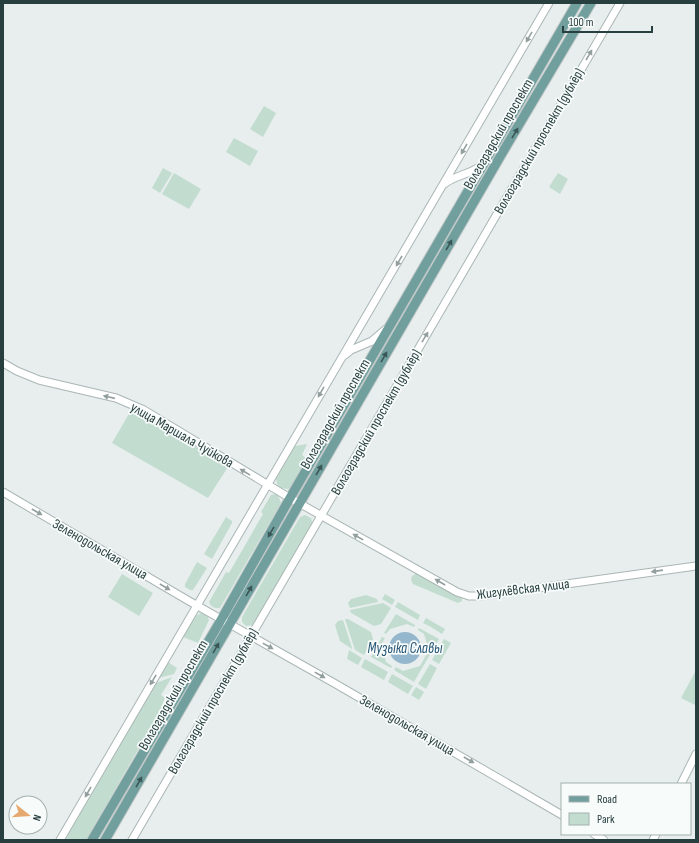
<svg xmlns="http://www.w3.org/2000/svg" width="699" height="843" font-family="'Sofia Sans Condensed',sans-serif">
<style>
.green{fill:#c2ddd0}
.water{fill:#95b7cd}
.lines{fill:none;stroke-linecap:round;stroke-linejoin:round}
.minor-casing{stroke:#aab6b5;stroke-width:9}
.major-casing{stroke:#c3c9c9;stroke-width:11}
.minor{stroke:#fff;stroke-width:7}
.major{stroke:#709f9e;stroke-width:9}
.oneway{fill:#939f9e}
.oneway2{fill:#395756}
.labels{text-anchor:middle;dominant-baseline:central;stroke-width:3.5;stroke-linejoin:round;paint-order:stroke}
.street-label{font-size:14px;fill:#273f3e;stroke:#f7fbfa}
.water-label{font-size:15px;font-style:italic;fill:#265576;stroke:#f7fbfa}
</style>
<rect width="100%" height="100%" fill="#e7eeed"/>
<path class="green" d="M264,106L276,113L263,137L250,129Z
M234,138L258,151L250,166L226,152Z
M163,168L172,173L160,193L152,188Z
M174,173L201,189L189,209L162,194Z
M558,173L568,179L560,194L549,187Z
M133,410L227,465L228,467L208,498L112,443L130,412Z
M307,444L302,455L306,458L291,488L287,489C279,488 277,486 276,479L295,446Z
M275,494L278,495L281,503L220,608C215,609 211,607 209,602L226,572L229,573L263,514L261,512L271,495Z
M305,515L311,518L313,524L254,625L246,626L242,622V617L300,517Z
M226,517L232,521V523L212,559L204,554Z
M197,562L207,568L193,590H190L185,587V584Z
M417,573L462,597V601L458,603L413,584L411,580L412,576Z
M122,574L153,593L139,616L108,597Z
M385,594L395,600L392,605L382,599Z
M366,595L377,599L378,602L350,608L348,603L351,599Z
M398,602L420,615L418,620L395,607Z
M383,603L391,608L381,624L374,626L351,613L350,610Z
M201,613L207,616L209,620L198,643L183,637L196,616Z
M396,614L415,625L414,627L407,624L390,629L386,634L384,633Z
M426,618L445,629L442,634L431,627L423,623Z
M345,619H348L371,632L373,639L364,655L355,650Z
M343,620L352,648V649L340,641L335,625L338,621Z
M419,628L439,639L414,682L394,670L396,667L403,671L420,666L429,650L424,634L418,630Z
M382,637L385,638L381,645L386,662L392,666L391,668L371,657Z
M444,639L451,643L439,664L432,660Z
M349,650L362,658L358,665L347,659Z
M365,659L388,672L384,680L361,667Z
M168,662L177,668L174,674L159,678Z
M430,664L437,668L426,689L418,684Z
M695,672L696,673L695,705L681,698Z
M392,674L413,686L408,694L388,682Z
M172,677L161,695L165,698L158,715L86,840H65L156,683Z
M416,687L424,692L419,700L411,695Z"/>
<path class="water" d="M389 648a16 16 0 1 1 32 0a16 16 0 1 1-32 0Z"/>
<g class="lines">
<g class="minor-casing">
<path id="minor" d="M443,185C454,175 470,175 482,165
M345,355L351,350L372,341L386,329
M3,363L17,371L39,380L116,398L144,410L290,498L457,592L469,596H480L696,566
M3,492L189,601L334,683L562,815
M681,784L696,754
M594,834L604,840
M60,840L549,3
M132,840L620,3
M653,840L656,834"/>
</g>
<g class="major-casing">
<path id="major" d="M92,840L221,620L290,498L577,3
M105,840L501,155L591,3"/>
</g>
<use href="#minor" class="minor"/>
<use href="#major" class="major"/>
</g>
<defs><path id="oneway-solid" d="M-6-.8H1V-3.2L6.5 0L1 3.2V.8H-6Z"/></defs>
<g class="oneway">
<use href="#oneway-solid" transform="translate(529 37) rotate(120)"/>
<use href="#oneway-solid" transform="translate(589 55) rotate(-60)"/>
<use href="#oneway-solid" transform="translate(464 149) rotate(120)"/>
<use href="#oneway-solid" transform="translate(399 261) rotate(120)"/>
<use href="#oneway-solid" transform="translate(425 337) rotate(-59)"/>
<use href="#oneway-solid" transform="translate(321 392) rotate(120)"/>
<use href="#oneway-solid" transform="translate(109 397) rotate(-167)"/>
<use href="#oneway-solid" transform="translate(245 472) rotate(-149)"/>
<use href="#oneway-solid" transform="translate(37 512) rotate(30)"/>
<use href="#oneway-solid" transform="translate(358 537) rotate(-151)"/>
<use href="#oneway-solid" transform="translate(657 571) rotate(172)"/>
<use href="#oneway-solid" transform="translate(440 582) rotate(-150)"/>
<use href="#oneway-solid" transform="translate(165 587) rotate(30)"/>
<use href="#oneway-solid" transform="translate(268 646) rotate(29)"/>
<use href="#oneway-solid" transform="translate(320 675) rotate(29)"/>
<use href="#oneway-solid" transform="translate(153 680) rotate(121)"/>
<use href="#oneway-solid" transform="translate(469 760) rotate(30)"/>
<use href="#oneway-solid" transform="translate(88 792) rotate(120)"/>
</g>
<g class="oneway2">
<use href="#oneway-solid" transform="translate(515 133) rotate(-59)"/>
<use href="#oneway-solid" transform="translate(449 245) rotate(-60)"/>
<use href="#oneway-solid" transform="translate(384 357) rotate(-60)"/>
<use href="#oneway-solid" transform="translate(319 470) rotate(-60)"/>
<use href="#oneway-solid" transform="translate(271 532) rotate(120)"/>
<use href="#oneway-solid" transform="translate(249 591) rotate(-60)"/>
<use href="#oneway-solid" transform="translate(216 648) rotate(-60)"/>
<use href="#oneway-solid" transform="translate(139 782) rotate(-60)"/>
</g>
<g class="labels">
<g class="street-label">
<text transform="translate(498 134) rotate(-60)">Волгоградский проспект</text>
<text transform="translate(539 141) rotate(-60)">Волгоградский проспект (дублёр)</text>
<text transform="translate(335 414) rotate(-60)">Волгоградский проспект</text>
<text transform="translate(376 422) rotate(-60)">Волгоградский проспект (дублёр)</text>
<text transform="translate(182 435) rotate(30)">улица Маршала Чуйкова</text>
<text transform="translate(100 549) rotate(30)">Зеленодольская улица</text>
<text transform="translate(523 589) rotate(-7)">Жигулёвская улица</text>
<text transform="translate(173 695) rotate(-60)">Волгоградский проспект</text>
<text transform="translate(213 701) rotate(-60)">Волгоградский проспект (дублёр)</text>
<text transform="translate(407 725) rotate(30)">Зеленодольская улица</text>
</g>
<g class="water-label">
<text x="405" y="648">Музыка Славы</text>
</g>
</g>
<rect width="699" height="843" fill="none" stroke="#273f3e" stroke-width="8"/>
<rect x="561" y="783" width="130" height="52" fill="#f7fbfa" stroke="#a4b0af"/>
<rect x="569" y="796" width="20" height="6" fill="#709f9e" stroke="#a4b0af"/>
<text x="597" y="803" font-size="12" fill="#273f3e">Road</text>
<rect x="569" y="813" width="20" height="12" fill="#c2ddd0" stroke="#a4b0af"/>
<text x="597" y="823" font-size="12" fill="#273f3e">Park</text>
<g transform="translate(28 815) rotate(107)"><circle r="19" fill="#f7fbfa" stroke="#a4b0af"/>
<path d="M0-3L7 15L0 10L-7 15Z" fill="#e5a86e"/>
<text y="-6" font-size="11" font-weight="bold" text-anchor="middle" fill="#273f3e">N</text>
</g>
<path d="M563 26v6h89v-6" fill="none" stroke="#273f3e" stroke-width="2"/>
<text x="569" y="26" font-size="12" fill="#273f3e" stroke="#f7fbfa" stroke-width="3" paint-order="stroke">100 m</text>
</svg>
